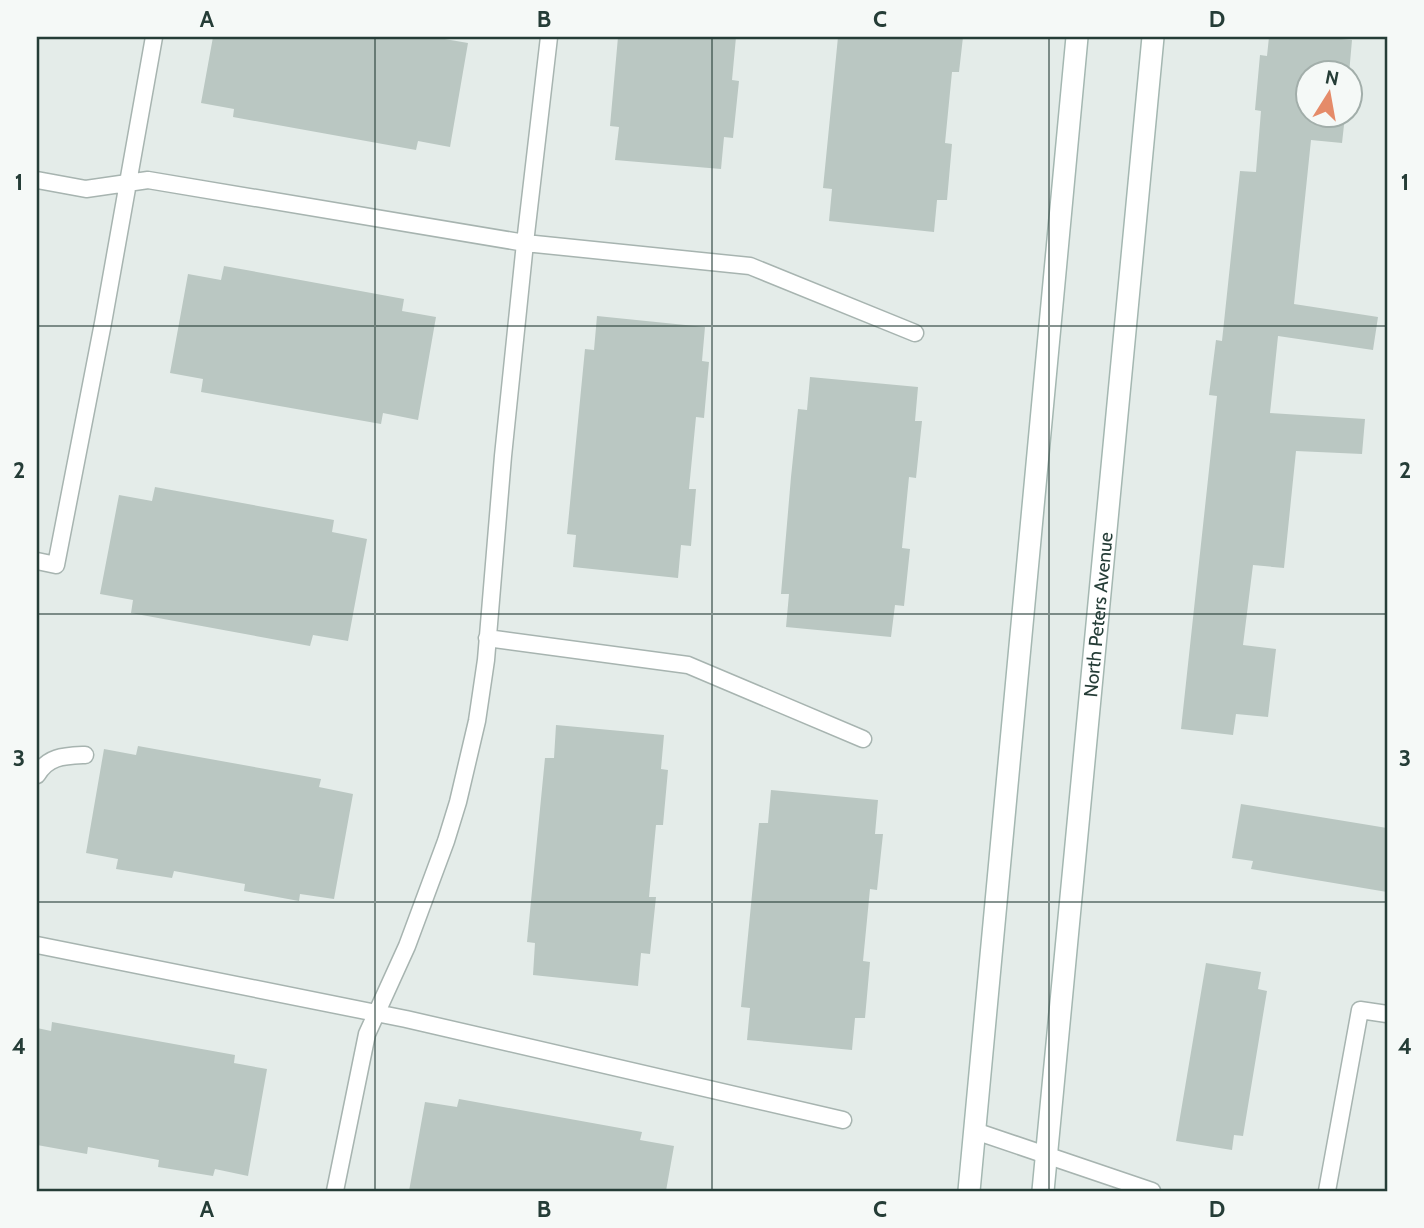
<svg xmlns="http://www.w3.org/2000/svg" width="1424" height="1228" font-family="Cabin,sans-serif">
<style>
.building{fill:#bac7c2}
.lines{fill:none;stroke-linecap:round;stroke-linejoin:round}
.service-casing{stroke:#a7b4b0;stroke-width:19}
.secondary-casing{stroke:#a4b7b1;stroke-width:24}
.service{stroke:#fff;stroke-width:16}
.secondary{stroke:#fff;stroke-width:21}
.grid{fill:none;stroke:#253d37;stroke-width:2;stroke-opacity:0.55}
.labels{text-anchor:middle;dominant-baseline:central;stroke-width:5;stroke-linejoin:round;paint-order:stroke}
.street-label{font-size:19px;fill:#253d37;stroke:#f5f9f7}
.neatline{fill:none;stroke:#253d37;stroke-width:2.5}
.grid-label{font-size:23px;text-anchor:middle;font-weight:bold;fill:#253d37}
</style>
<rect width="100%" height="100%" fill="#e4ece9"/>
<path class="building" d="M213,37H433L468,43L450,147L418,141L416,150L233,117L234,109L201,103Z
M618,37H736L732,80L739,81L733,138L724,137L721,169L615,160L619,127L610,126Z
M838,37H963L959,72H952L945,143L952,144L947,200H937L934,232L829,221L832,189L823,188Z
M1269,37H1320L1352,40L1349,74H1308V116H1345L1342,143L1311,140L1294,304L1378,317L1373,350L1278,336L1270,413L1365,419L1362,454L1296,451L1284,568L1253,565L1243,645L1276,649L1268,717L1236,714L1233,735L1181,729L1217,396L1209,395L1216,340L1222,341L1240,171L1256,172L1261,111L1255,110L1260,55L1267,56Z
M224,266L404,299L402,311L436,317L418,420L383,413L381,424L201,392L203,379L170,373L188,274L221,280Z
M597,316L705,327L702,361L709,362L704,418L696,417L689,489H696L691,546L681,545L678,578L573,567L576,535L567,534L585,349L594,350Z
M810,377L918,387L915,421H922L916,478L909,477L902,548L910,549L904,606L895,605L891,637L786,627L789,594H781L791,477L798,409L807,410Z
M155,487L334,520L332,532L367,539L348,641L313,635L310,646L131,613L133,600L100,594L119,495L152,501Z
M556,725L664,735L661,769L668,770L663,825H656L649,897H656L650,954L641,953L638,986L533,975L535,943L527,942L545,758H554Z
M138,746L321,779L319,787L353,794L334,899L300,894L299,901L244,891L245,884L174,871L172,878L116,869L118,859L86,853L104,749L136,755Z
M771,790L878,800L875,834H883L877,890L870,889L863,961L870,962L865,1018H855L852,1050L747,1040L750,1008L741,1007L759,823H768Z
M1241,804L1387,828V892L1251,869L1253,861L1232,858Z
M1206,963L1261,972L1258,989L1267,991L1243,1136L1234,1135L1232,1150L1176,1141Z
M52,1022L235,1055L234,1063L267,1069L248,1176L215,1169L213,1176L158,1167L159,1160L88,1147L87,1154L37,1145V1028L51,1031Z
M459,1099L642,1132L640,1140L674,1146L666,1191H409L425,1102L457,1107Z"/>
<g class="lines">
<g class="service-casing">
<path id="service" d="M37,180L86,189L148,180L525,243L750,266L915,333
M37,561L56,565L103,323L154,37
M487,638L688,665L863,739
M37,775C48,756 64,756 85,755
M37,945L406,1019L843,1120
M975,1131L1152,1191
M335,1191L367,1034L407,946L446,841L458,802L477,721L486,660L503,456L525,243L549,37
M1327,1191L1360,1010L1387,1014"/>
</g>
<g class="secondary-casing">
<g id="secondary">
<path d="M969,1191L1077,37"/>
<path id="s1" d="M1043,1191L1153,37"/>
</g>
</g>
<use href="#service" class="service"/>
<use href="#secondary" class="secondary"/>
</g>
<path class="grid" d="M375,37V1191M712,37V1191M1049,37V1191M37,326H1387M37,614H1387M37,902H1387"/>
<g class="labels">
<g class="street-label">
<text stroke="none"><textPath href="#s1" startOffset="579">North Peters Avenue</textPath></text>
</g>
</g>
<rect width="1424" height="1228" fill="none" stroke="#f5f9f7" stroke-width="77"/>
<g transform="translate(1329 94) rotate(11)"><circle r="33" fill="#f5f9f7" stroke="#a2aeaa" stroke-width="2"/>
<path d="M0-5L12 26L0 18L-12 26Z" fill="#e58b69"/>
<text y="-10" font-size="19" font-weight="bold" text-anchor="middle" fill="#253d37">N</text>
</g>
<rect x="38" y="38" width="1348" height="1152" class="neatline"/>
<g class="grid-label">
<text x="207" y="27">A</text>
<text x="544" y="27">B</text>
<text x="880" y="27">C</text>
<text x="1217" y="27">D</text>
<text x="19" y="190">1</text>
<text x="1405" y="190">1</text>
<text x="19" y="478">2</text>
<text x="1405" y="478">2</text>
<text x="19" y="766">3</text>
<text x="1405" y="766">3</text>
<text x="19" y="1054">4</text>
<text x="1405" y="1054">4</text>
<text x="207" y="1217">A</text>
<text x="544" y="1217">B</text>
<text x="880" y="1217">C</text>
<text x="1217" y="1217">D</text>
</g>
</svg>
